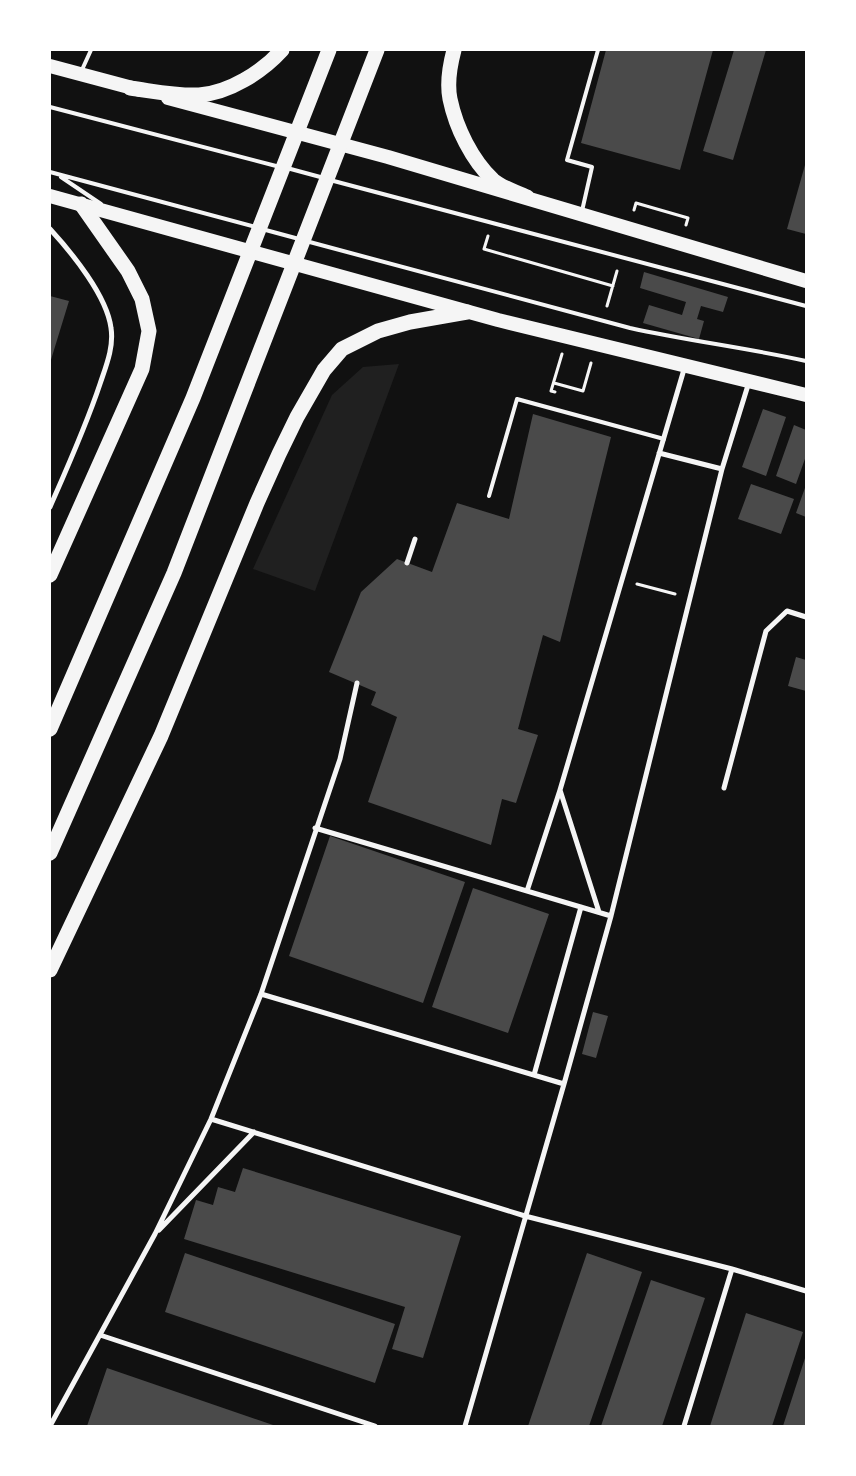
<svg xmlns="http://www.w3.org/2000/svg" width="856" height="1476" font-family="'DM Sans',sans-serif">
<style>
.green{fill:#202020}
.building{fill:#4a4a4a}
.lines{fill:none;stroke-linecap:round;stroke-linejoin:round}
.path{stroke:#f5f5f5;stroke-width:3}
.service{stroke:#f5f5f5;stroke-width:4}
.minor{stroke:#f5f5f5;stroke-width:5}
.trunk{stroke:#f5f5f5;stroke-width:14}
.motorway{stroke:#f5f5f5;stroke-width:15}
</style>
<rect width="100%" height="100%" fill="#111"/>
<path class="green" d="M399,364L315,591L253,569L332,395L363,367Z"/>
<path class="building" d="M606,50H713L680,170L581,143Z
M734,50H766L733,160L703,151Z
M805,165H806V234L787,229Z
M644,272L728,297L723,312L701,306L697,319L704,321L699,339L643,323L649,305L682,315L686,302L640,288Z
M50,296L69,301L50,363Z
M763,409L786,417L766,476L742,467Z
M533,414L611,437L560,642L543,635L518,729L538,735L516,803L502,799L491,845L368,802L397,717L371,705L376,692L329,672L361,592L397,559L432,572L457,503L509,519Z
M794,425L806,430V456L796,484L776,476Z
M751,484L794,499L781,534L738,519Z
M806,485V517L796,513Z
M796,657L806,660V691L788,686Z
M330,836L465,882L423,1003L289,956Z
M473,888L549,914L508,1033L432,1007Z
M593,1012L608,1016L596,1058L582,1054Z
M243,1168L461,1236L423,1358L392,1349L405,1307L184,1239L196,1200L213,1205L218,1187L235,1192Z
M185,1253L395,1324L375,1383L165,1312Z
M587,1253L642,1272L589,1426H528Z
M651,1280L705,1298L665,1417L662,1426H601Z
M746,1313L803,1332L772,1426H710Z
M806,1355V1426H783Z
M107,1368L276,1426H87Z"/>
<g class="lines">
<path class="path" d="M634,210L636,203L688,218L686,225
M488,236L484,249L613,286
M607,306L617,271
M554,383L583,391L591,363
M555,392L551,391L562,354
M637,584L675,594"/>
<path class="service" d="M81,72L91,50
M50,107L280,167
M287,168L324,178
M50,172L256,227
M61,177L101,204
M330,180L806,306
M582,211L592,167L567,160L598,50
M262,229L299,239
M306,241L630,328C689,341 748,348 806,361
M489,496L517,399L664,439"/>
<path class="minor" d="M50,229C72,253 107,296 111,328C114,347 106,366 100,384C86,426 68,466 50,507
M659,453L722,469
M407,563L415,539
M724,788L766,631L787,611L806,617
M560,790L599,912
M315,828L611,916
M527,891L560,790L685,366
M261,994L564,1084
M534,1075L581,907
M211,1119L525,1216L732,1269L806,1291
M159,1230L254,1132
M100,1335L375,1426
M50,1426L155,1234L211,1119L261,994L340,759L357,683
M465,1426L564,1084L611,916L722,469L749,382
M684,1426L732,1269"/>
<path class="trunk" d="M50,66L140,90
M168,98L388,157L806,281
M50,196L498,320L806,395"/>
<path class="motorway" d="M454,50C450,65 447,84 450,99C456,128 472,160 493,180C502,188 517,192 527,197
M130,88C153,91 175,96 199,95C229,93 262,72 282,50
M50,575L142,369L149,331L142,299L128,271L81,204
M50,729L193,398L329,50
M50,853L174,573L377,50
M50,970L161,736L257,503L279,454L297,417L324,370L342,349L378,331L410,322L467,312"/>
</g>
<rect width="856" height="1476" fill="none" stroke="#ffffff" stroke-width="102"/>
</svg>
